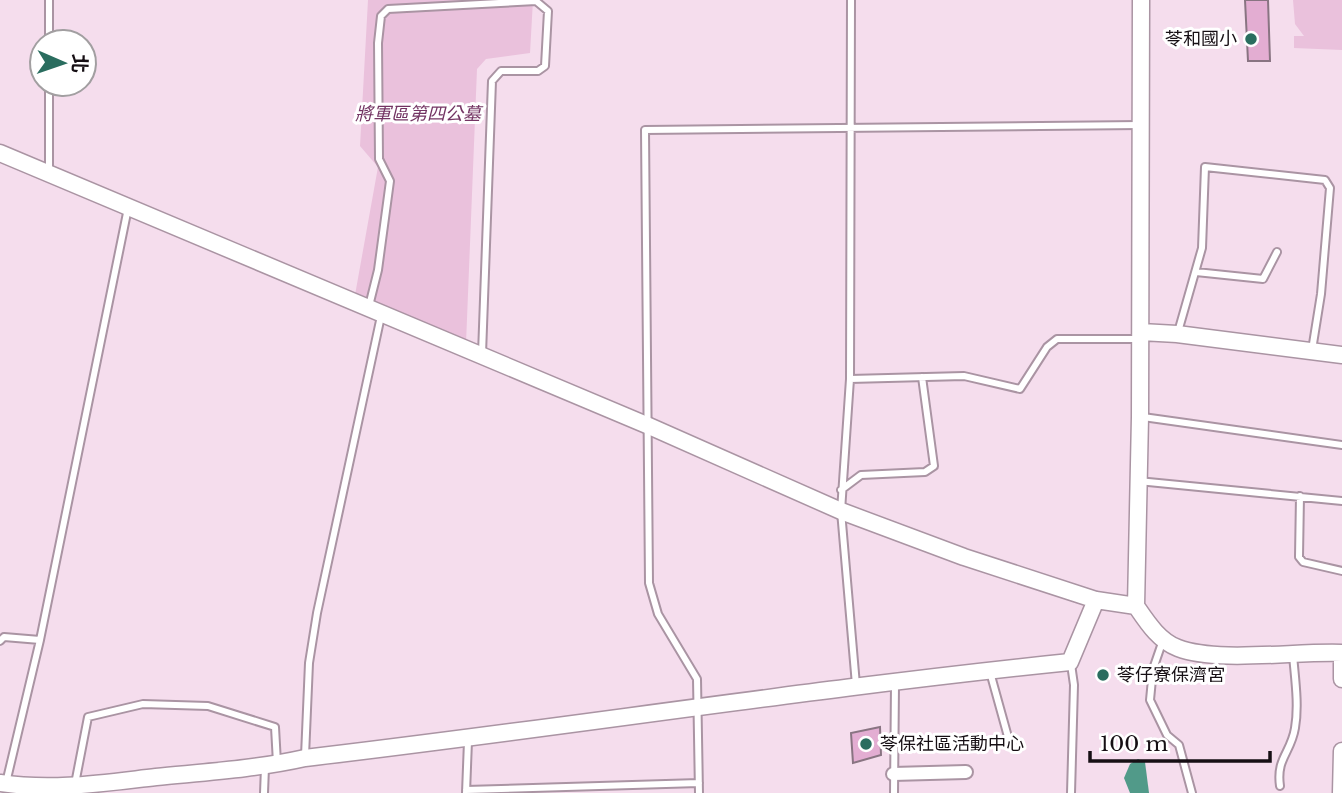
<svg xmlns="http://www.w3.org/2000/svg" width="1342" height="793" font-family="'Libre Baskerville','Noto Sans TC',serif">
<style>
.green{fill:#eac1dc}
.water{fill:#519a89}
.building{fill:#e3add2;stroke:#897482;stroke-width:2}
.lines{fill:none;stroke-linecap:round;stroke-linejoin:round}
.lane-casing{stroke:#aa94a3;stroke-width:10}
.street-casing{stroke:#aa94a3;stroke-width:16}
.secondary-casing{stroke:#aa94a3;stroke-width:19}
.lane{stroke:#fff;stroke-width:6}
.street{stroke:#fff;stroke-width:12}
.secondary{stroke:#fff;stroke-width:16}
.poi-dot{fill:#2a6d5f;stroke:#fff;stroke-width:2.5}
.labels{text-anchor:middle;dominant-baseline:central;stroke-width:6;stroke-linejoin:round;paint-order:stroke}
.poi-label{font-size:18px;fill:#160f14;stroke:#fff;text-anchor:start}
.park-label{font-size:18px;font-style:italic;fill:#733463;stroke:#fff}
</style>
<rect width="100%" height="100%" fill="#f5dded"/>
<path class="green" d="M368,0H533L530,53L486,59L477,69L466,344L355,295L378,167L360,146Z
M1293,0H1342V50L1294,48V36H1304L1295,24Z"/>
<path class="water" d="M1138,759L1145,762L1149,793H1130L1124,778L1130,764Z"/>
<path class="building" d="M1245,0H1268L1270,61H1248Z
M880,727L881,755L853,763L851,733Z"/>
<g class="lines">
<g class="lane-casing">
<path id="lane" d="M49,0V42
M851,0L850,379L841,511L856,685
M49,84V172
M1196,272L1263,279L1277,252
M369,306L378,270L390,181L379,159L378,43L381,16L388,9L536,1L548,11L545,66L538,71H501L492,81L482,354
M1178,332L1202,248L1205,167L1325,180L1330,188L1321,294L1312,350
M850,379L964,376L1020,389L1047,347L1057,339H1139
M1143,417L1342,445
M1138,481L1342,501
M841,490L861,475L925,472L934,466L922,377
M1300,496L1299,557L1303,562L1342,571
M1163,640L1153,669L1150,700L1167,735L1179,745L1192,793
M0,641L4,637L40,640
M1071,664L1074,685L1071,793
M990,672L1010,744
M305,756L309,663L317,613L381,316
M6,783L40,640L128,208
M75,784L88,717L143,704L208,706L275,727L277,763
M1280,786C1276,758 1291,753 1295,728C1299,705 1295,679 1293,655
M466,790L699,783
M264,793L265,767
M466,793L468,741
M699,793L697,679L658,614L649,583L645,130L1141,125
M894,793L895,684"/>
</g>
<g class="street-casing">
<path id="street" d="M893,774L966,772"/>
</g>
<g class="secondary-casing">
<path id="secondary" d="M1141,0L1140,417L1136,606C1147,622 1159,641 1178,648C1217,663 1297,651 1342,653V679
M0,153L649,426L841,511L964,557L1096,600L1136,606
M1141,332L1177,334L1342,355
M0,783C53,791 103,783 156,777C206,772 256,769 305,758C561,728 815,688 1070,662L1096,600
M1341,793L1342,751"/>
</g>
<use href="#lane" class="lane"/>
<use href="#street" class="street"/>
<use href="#secondary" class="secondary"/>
</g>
<g class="poi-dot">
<circle cx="1251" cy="39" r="7"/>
<circle cx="1103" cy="675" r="7"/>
<circle cx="866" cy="744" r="7"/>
</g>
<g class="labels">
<g class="poi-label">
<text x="1237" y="39" text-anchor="end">苓和國小</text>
<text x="1117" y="675">苓仔寮保濟宮</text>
<text x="880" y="744">苓保社區活動中心</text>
</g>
<g class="park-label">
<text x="418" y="114">將軍區第四公墓</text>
</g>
</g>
<g transform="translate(63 63) rotate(92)"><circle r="33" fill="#ffffff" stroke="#a29fa1" stroke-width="2"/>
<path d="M0-5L12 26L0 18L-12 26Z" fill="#2a6d5f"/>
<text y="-10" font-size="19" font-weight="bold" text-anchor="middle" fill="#160f14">北</text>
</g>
<path d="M1090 751v10h180v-10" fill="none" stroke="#160f14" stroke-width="3.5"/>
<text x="1100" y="751" font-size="21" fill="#160f14" stroke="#ffffff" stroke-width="5" paint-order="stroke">100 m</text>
</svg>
